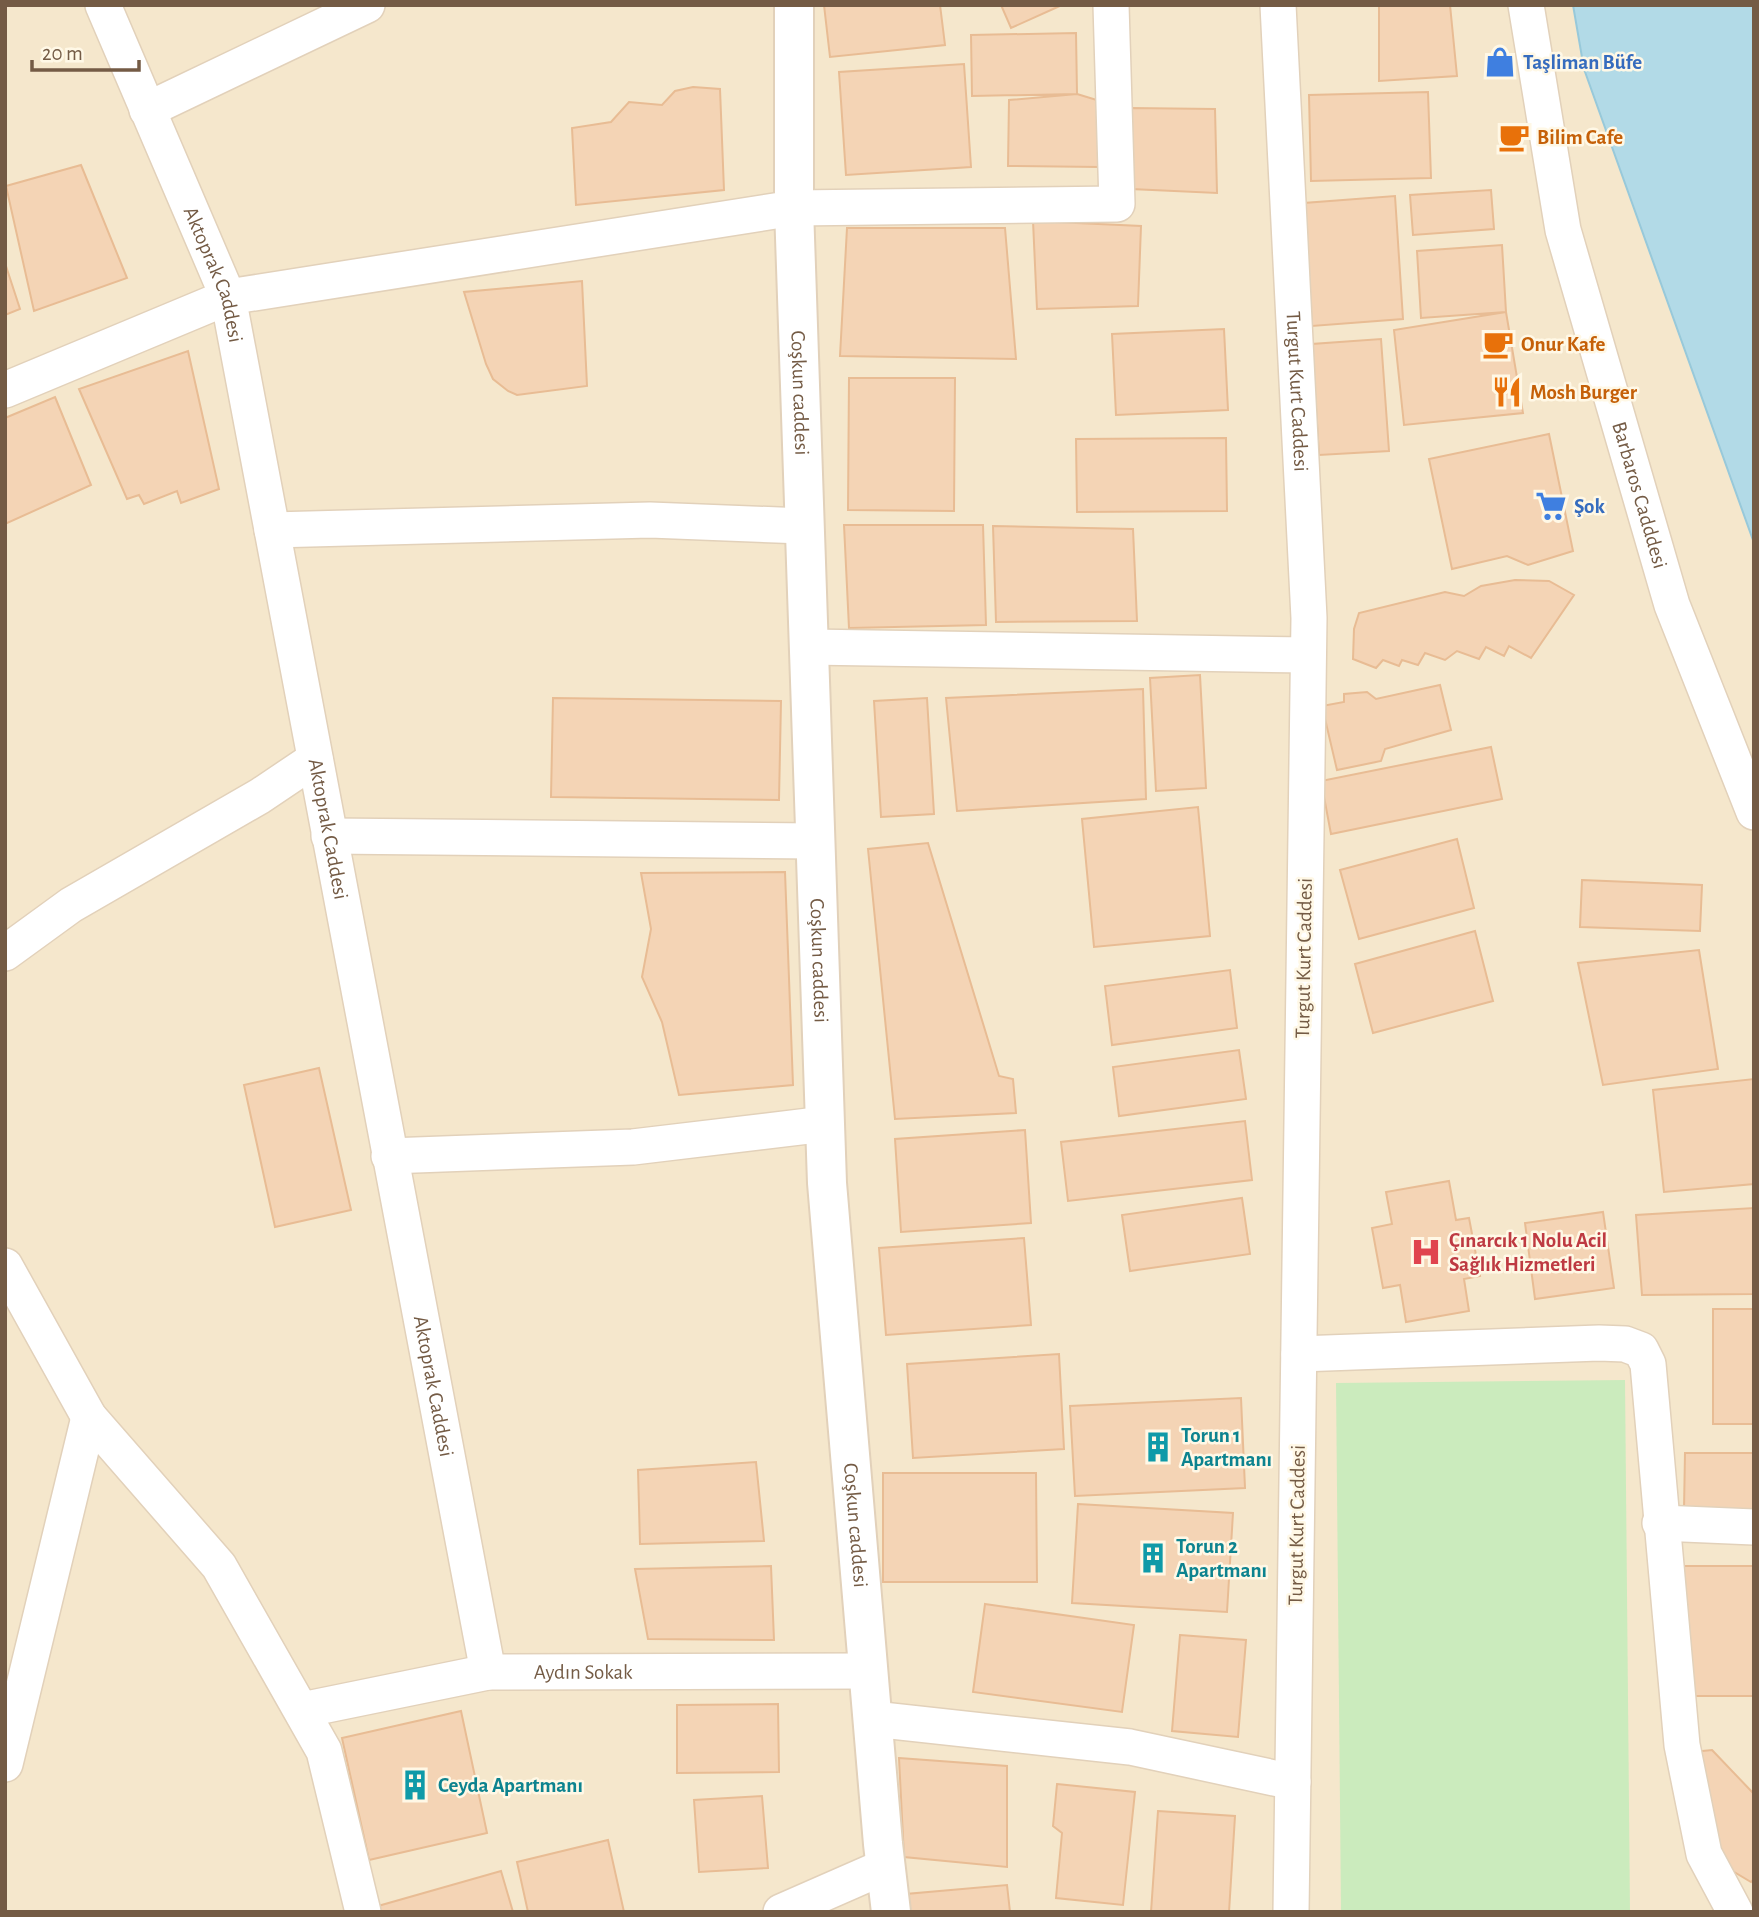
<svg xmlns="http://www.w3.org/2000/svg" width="1759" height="1917" font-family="'Alegreya Sans',sans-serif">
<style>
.residential{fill:#f5e7cc}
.green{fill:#cbebbd}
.water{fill:#b2dae7;stroke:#98c9da;stroke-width:2}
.building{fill:#f4d4b5;stroke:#e8bc94;stroke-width:2}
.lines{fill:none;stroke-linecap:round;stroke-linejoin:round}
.minor-casing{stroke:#e2d1ba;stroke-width:38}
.tertiary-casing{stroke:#e2d1ba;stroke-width:42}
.minor{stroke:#fff;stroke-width:35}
.tertiary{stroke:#fff;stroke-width:38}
.labels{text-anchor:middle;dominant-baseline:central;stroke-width:5;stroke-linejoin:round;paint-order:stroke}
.shop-label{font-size:21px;font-weight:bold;fill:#366cbe;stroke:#fff8e6;text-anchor:start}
.food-label{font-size:21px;font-weight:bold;fill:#c56008;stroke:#fff8e6;text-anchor:start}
.street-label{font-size:21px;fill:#745b45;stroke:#fff8e6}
.health-label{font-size:21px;font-weight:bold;fill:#be3a42;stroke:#fff8e6;text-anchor:start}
.culture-label{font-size:21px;font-weight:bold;fill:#0d838f;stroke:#fff8e6;text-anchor:start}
</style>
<rect width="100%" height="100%" fill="#fdf4de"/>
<path class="residential" d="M5,5H1579L1640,225L1754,543V1912H5Z"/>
<path class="green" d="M1625,1380L1630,1912H1341L1336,1383Z"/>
<path class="water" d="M1573,5H1754V543L1584,69Z"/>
<path class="building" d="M824,5H940L945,45L830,57Z
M1001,5H1062L1011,28Z
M1379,5H1450L1457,76L1379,81Z
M1076,33L1077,94L972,96L971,35Z
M964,64L971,167L846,175L839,72Z
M693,87L720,89L724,190L576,205L572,128L611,122L629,102L662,105L675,91Z
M1428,92L1431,178L1311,181L1309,95Z
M1077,94L1100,101L1099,167L1008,166L1009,100Z
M1130,108L1215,109L1217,193L1131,189Z
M81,165L127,278L34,311L6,186Z
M1491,190L1494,229L1413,235L1410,195Z
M1395,196L1403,319L1312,326L1304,203Z
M1033,221L1141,226L1138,306L1037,309Z
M847,228H1005L1016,359L840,356Z
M1502,245L1506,312L1421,318L1417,251Z
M5,263L20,309L5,315Z
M582,281L587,386L517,395L508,391L493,379L486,364L464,292Z
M1506,312L1523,413L1404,425L1394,330Z
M1224,329L1228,410L1116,415L1112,334Z
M1381,339L1389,451L1319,455L1312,344Z
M188,351L219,489L181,503L177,491L144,504L139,495L127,499L79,389Z
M849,378H955L954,511L848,510Z
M55,397L91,485L5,524V418Z
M1549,434L1573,551L1528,565L1507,556L1452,569L1429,459Z
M1226,438L1227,511L1077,512L1076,439Z
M844,525H983L986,625L849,628Z
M993,526L1133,529L1137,621L996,622Z
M1515,580L1549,581L1574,595L1531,658L1509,646L1504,656L1486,647L1479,659L1457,651L1445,660L1425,653L1418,665L1402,660L1399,666L1383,660L1376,668L1353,659L1354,629L1359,613L1445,592L1464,596L1481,586Z
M1200,675L1206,788L1156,791L1150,678Z
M1440,685L1451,730L1385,749L1381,761L1337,770L1322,706L1344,702V694L1367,692L1376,699Z
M1143,689L1146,799L957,811L946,698Z
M553,698L781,701L779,800L551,797Z
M927,698L934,814L881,817L874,701Z
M1491,747L1502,799L1331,834L1321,781Z
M1198,807L1210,936L1094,947L1082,819Z
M1457,839L1474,908L1359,939L1340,870Z
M928,843L999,1076L1013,1079L1016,1113L895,1119L868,849Z
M785,872L793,1085L679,1095L662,1022L642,977L651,929L641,873Z
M1582,880L1702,885L1700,931L1580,927Z
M1475,931L1493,1001L1373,1033L1355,964Z
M1699,950L1718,1069L1603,1085L1578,963Z
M1230,970L1237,1028L1112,1045L1105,986Z
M1239,1050L1246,1099L1119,1116L1113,1067Z
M319,1068L351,1210L275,1227L244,1085Z
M1754,1079V1184L1664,1192L1653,1090Z
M1245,1121L1252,1180L1068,1201L1061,1142Z
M1025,1130L1031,1223L901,1232L895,1139Z
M1449,1181L1456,1220L1469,1218L1480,1276L1464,1279L1469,1311L1406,1322L1400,1285L1383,1288L1372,1228L1392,1224L1386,1192Z
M1242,1198L1250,1254L1130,1271L1122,1215Z
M1754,1208V1294L1642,1295L1636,1215Z
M1603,1212L1614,1288L1535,1299L1525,1223Z
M1024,1238L1031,1325L886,1335L879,1248Z
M1713,1309H1754V1424H1713Z
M1059,1354L1064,1449L913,1458L907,1364Z
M1241,1398L1245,1488L1075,1496L1070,1406Z
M1685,1453H1754V1511L1684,1510Z
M756,1462L764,1541L640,1544L638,1470Z
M883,1473H1036L1037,1582H883Z
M1078,1504L1233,1513L1227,1612L1072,1603Z
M771,1566L774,1640L648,1639L635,1569Z
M1682,1566H1754V1696H1690Z
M985,1604L1134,1625L1122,1712L973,1692Z
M1180,1635L1246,1640L1238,1737L1172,1731Z
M778,1704L779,1772L677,1773V1705Z
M461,1711L487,1833L369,1860L342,1738Z
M1712,1750L1754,1794V1879L1751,1882L1704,1854L1693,1752Z
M899,1758L1007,1766V1867L904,1857Z
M1057,1784L1135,1792L1123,1905L1056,1898L1062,1833L1053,1826Z
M762,1796L768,1868L699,1872L694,1800Z
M1158,1811L1235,1816L1229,1912H1151Z
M608,1840L624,1912H528L517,1862Z
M501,1871L513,1912H372L371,1908Z
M1007,1885L1010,1912H908L906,1894Z"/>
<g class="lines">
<g class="minor-casing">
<g id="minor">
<path id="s1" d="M103,5L228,297L488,1672"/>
<path id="s2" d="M1278,5L1309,618L1291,1912"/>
<path id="s3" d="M1526,5L1563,230L1672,605L1754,812"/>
<path d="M147,110L367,5"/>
<path d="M5,390L228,297L794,208L1117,204L1111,5"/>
<path d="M272,530L650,520L804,526"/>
<path d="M808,647L1308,655"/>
<path d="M329,836L815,841"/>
<path d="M5,953L71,905L260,796L315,759"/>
<path d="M389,1156L633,1147L825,1124"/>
<path d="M5,1266L89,1417L219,1566L324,1751L363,1912"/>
<path d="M1299,1354L1599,1343L1625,1344L1641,1350L1648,1364L1682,1745L1704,1854L1735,1912"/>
<path d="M1660,1523L1754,1527"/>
<path id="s4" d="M302,1710L488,1672L869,1671"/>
<path d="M873,1719L1130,1747L1293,1782"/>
<path d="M5,1764L89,1417"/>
<path d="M781,1912L886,1866"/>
</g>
</g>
<g class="tertiary-casing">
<g id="tertiary">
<path id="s5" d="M794,5V208L827,1183L883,1844L891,1912"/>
</g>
</g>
<use href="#minor" class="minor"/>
<use href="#tertiary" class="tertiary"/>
</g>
<defs>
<g id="shop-bare" transform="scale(2.415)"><path d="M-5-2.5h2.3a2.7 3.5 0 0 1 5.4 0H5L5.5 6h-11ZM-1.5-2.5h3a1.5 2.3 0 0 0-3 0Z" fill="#3f7fe0" stroke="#fff8e6" stroke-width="2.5" paint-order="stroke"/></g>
<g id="cafe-bare" transform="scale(2.415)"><path d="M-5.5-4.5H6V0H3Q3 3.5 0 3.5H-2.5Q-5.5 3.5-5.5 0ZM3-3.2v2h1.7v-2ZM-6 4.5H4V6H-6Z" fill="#e8710a" stroke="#fff8e6" stroke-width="2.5" paint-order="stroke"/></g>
<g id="restaurant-bare" transform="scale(2.415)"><path d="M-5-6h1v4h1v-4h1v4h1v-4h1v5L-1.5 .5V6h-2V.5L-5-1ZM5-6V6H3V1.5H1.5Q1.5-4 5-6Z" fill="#e8710a" stroke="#fff8e6" stroke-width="2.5" paint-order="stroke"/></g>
<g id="supermarket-bare" transform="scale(2.415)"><path d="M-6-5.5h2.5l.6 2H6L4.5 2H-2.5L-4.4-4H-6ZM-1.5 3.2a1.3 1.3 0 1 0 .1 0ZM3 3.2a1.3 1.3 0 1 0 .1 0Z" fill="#3f7fe0" stroke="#fff8e6" stroke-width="2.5" paint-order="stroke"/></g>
<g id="hospital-bare" transform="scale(2.415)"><path d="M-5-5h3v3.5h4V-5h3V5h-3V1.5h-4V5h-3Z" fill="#e0444e" stroke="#fff8e6" stroke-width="2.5" paint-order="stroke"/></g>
<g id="building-bare" transform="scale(2.415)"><path d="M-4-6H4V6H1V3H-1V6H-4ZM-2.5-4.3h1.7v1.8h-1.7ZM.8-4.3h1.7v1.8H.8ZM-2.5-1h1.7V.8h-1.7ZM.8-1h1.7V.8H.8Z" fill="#0f9aa8" stroke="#fff8e6" stroke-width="2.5" paint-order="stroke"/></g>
</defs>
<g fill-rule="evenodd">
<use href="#shop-bare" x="1500" y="62"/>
<use href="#cafe-bare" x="1514" y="137"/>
<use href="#cafe-bare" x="1498" y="344"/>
<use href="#restaurant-bare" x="1507" y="392"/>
<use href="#supermarket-bare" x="1551" y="506"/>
<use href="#hospital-bare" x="1426" y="1252"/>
<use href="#building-bare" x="1158" y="1447"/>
<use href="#building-bare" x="1153" y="1558"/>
<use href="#building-bare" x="415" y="1785"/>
</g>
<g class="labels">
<g class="shop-label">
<text x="1523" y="62">Taşliman Büfe</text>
<text x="1574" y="506">Şok</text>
</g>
<g class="food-label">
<text x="1537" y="137">Bilim Cafe</text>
<text x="1521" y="344">Onur Kafe</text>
<text x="1530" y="392">Mosh Burger</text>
</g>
<g class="street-label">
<text stroke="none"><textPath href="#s1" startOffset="292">Aktoprak Caddesi</textPath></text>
<text stroke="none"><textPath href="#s2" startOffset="387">Turgut Kurt Caddesi</textPath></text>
<text stroke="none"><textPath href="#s5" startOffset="388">Coşkun caddesi</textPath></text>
<text stroke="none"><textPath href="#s3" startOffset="504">Barbaros Cadddesi</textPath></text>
<text stroke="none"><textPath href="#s1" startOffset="859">Aktoprak Caddesi</textPath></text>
<text transform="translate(1304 958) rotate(-89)">Turgut Kurt Caddesi</text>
<text stroke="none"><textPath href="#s5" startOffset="956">Coşkun caddesi</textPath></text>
<text stroke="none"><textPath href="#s1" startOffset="1426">Aktoprak Caddesi</textPath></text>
<text stroke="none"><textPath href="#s5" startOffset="1522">Coşkun caddesi</textPath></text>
<text transform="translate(1297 1525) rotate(-89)">Turgut Kurt Caddesi</text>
<text stroke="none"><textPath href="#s4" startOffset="285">Aydın Sokak</textPath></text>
</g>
<g class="health-label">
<text x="1449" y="1240">Çınarcık 1 Nolu Acil<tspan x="1449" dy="24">Sağlık Hizmetleri</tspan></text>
</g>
<g class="culture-label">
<text x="1181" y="1435">Torun 1<tspan x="1181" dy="24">Apartmanı</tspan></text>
<text x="1176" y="1546">Torun 2<tspan x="1176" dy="24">Apartmanı</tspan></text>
<text x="438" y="1785">Ceyda Apartmanı</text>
</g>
</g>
<rect width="1759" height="1917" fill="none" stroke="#745b45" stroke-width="14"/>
<path d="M32 60v10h107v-10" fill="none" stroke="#745b45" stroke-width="3.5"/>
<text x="42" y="60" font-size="21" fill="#745b45" stroke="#fff8e6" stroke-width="5" paint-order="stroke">20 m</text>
</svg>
